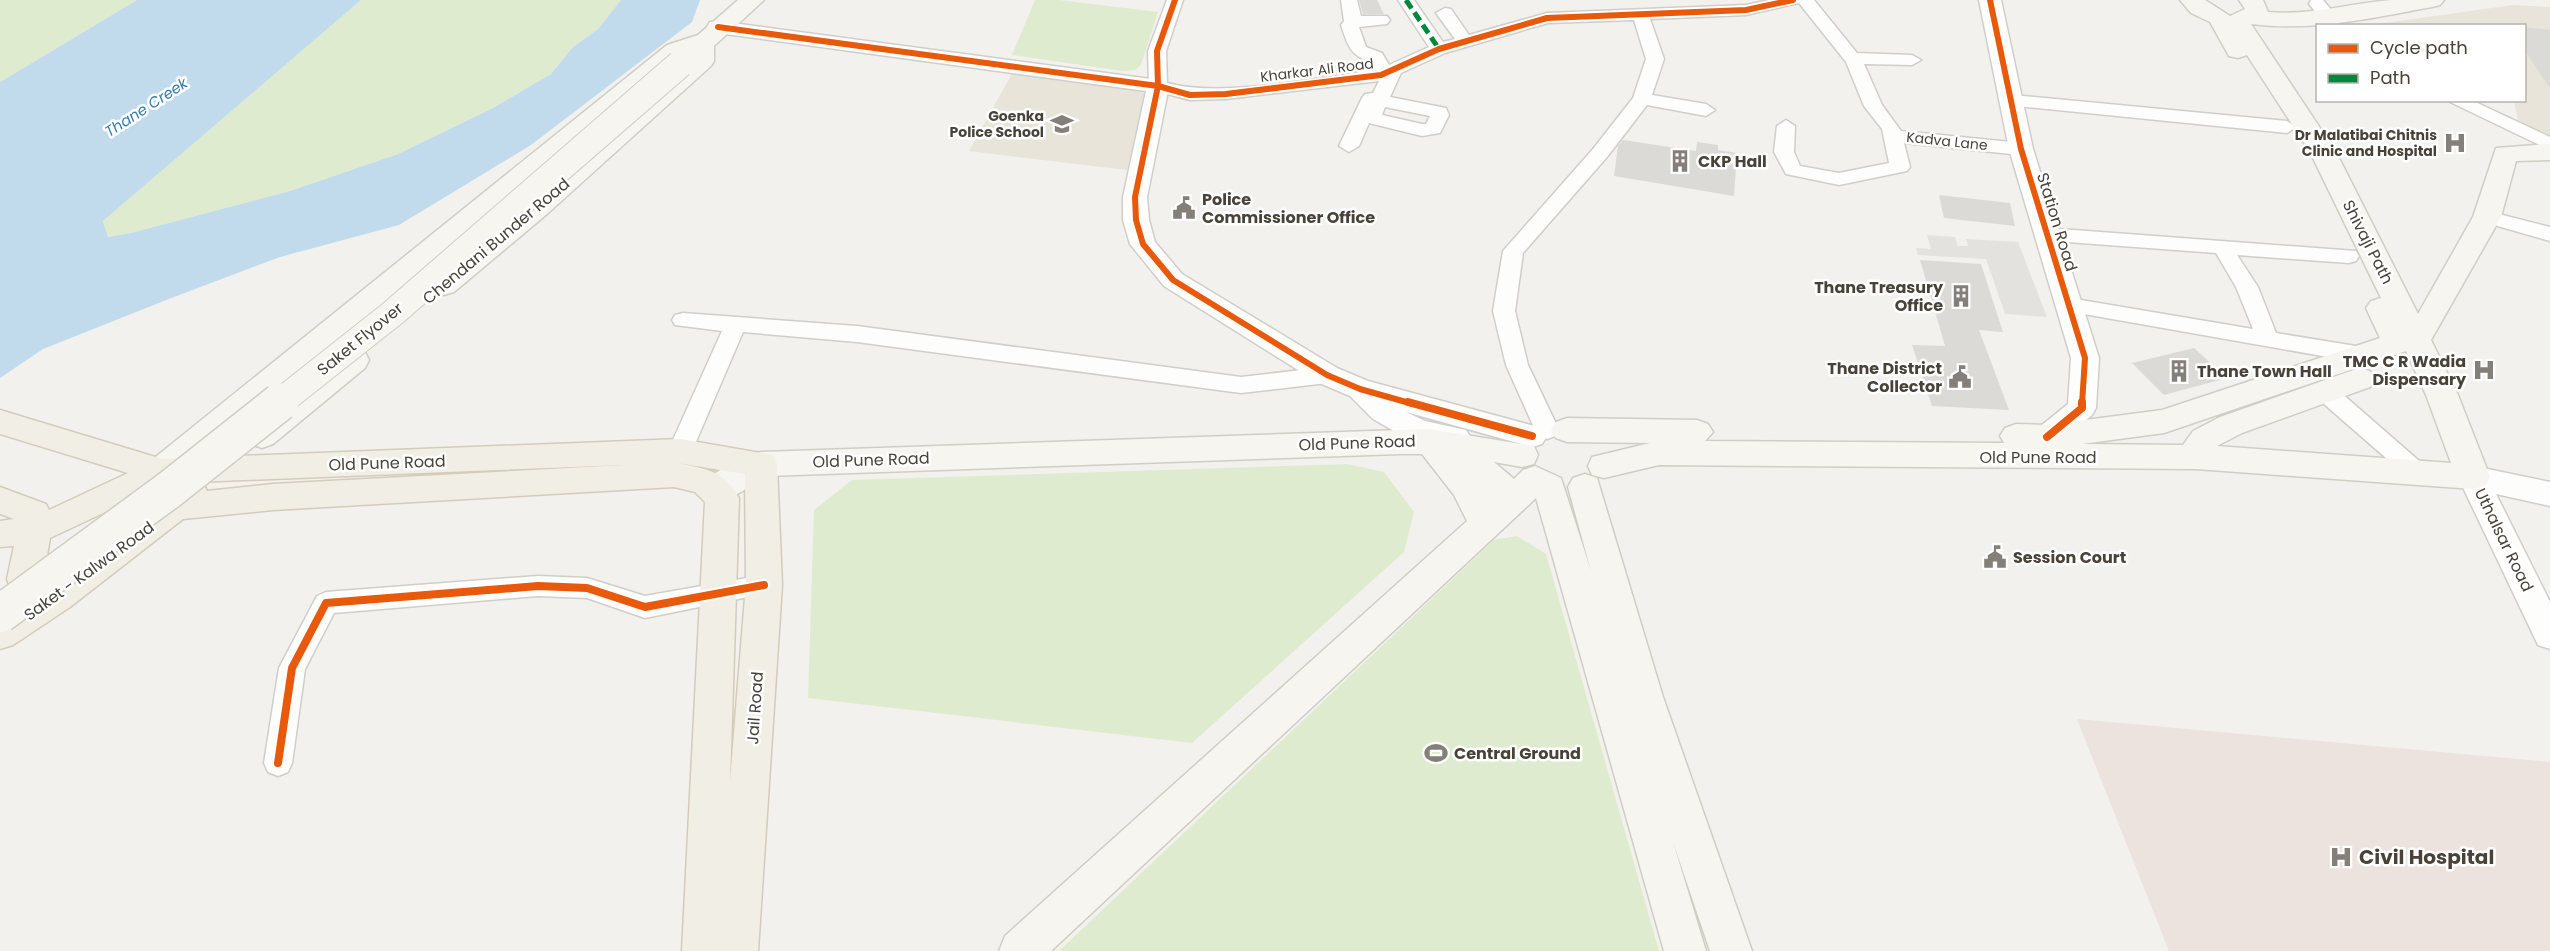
<svg xmlns="http://www.w3.org/2000/svg" width="2550" height="951" font-family="Poppins,sans-serif">
<style>
.education{fill:#e8e4d9}
.medical{fill:#ece2de}
.green{fill:#dfebcf}
.parking{fill:#e4e2de}
.water{fill:#c1dbed}
.building{fill:#dcdad6}
.lines{fill:none;stroke-linecap:round;stroke-linejoin:round}
.minor-casing{stroke:#d0cecb;stroke-width:3}
.tertiary-casing{stroke:#d0cecb;stroke-width:3}
.secondary-casing{stroke:#d0cec4;stroke-width:3}
.primary-casing{stroke:#d3ccbc;stroke-width:3}
.minor{fill:#fdfdfc;fill-rule:evenodd}
.tertiary{fill:#fdfdfc;fill-rule:evenodd}
.secondary{fill:#f6f5f0;fill-rule:evenodd}
.primary{fill:#f1eee5;fill-rule:evenodd}
.secondary-bridge-far1-casing{stroke:#d0cec4;stroke-width:29;stroke-linecap:butt}
.secondary-bridge-casing{stroke:#d0cec4;stroke-width:40;stroke-linecap:butt}
.secondary-bridge-far1{stroke:#f6f5f0;stroke-width:27}
.secondary-bridge{stroke:#f6f5f0;stroke-width:37}
.quiet{stroke:#00873e;stroke-width:5;stroke-dasharray:10 5;stroke-linecap:butt}
.cycleway-far1-casing{stroke:#fff;stroke-width:9}
.cycleway-casing{stroke:#fff;stroke-width:12}
.cycleway-far1{stroke:#e8590c;stroke-width:6}
.cycleway{stroke:#e8590c;stroke-width:8}
.labels{text-anchor:middle;dominant-baseline:central;stroke-width:5;stroke-linejoin:round;paint-order:stroke}
.far-street-label{font-size:14px;fill:#484239;stroke:#fff}
.far-poi-label{font-size:14px;font-weight:bold;fill:#484239;stroke:#fff;text-anchor:end}
.far-water-label{font-size:15px;font-style:italic;fill:#387baf;stroke:#fff}
.poi-label{font-size:16px;font-weight:bold;fill:#484239;stroke:#fff;text-anchor:start}
.street-label{font-size:16px;fill:#484239;stroke:#fff}
.near-poi-label{font-size:20px;font-weight:bold;fill:#484239;stroke:#fff;text-anchor:start}
</style>
<rect width="100%" height="100%" fill="#f2f1ed"/>
<path class="education" d="M2513,5L2550,7V136L2518,120L2514,101L2524,100V26H2364Z
M1014,70L1144,89L1147,96L1127,170L969,151Z"/>
<path class="medical" d="M2077,719L2550,762V951H2169Z"/>
<path class="green" d="M0,0H137L0,82Z
M361,0H621L598,29L572,48L551,74L493,108L398,154L290,191L131,233L108,237L103,221Z
M1035,0H1059L1158,12L1141,65L1135,70L1123,71L1012,55Z
M1347,464L1384,472L1414,512L1404,552L1192,743L808,698L814,510L852,480Z
M1517,536L1546,554L1659,951H1059L1494,540Z"/>
<path class="parking" d="M1927,235L1955,237L1958,246H1968L1966,239L2018,242L2047,317L2005,314L1986,259L1918,255L1916,248L1931,249Z"/>
<path class="water" d="M137,0H361L103,221L108,237L131,233L290,191L398,154L493,108L551,74L572,48L598,29L621,0H700L692,22L531,145L399,225L280,257L174,297L43,349L0,378V82Z"/>
<path class="building" d="M1359,0H1377L1384,14H1363Z
M2524,27L2550,30V88L2524,50Z
M1623,140L1696,151L1697,142L1718,145V150L1737,153L1734,196L1614,176L1618,146Z
M1939,195L2010,203L2015,226L1944,218Z
M1920,260L1981,264L2003,332L1979,330L2009,410L1932,406L1912,345L1945,346Z
M2194,348L2227,378L2164,395L2132,363Z"/>
<g class="lines">
<g class="minor-casing">
<path id="minor" d="M1167,0H1183L1166,51L1167,83C1223,98 1315,78 1374,70L1369,61C1350,56 1347,43 1341,25L1344,21L1341,0H1357L1361,16H1387L1390,20L1387,24L1359,27L1366,47L1382,53L1389,65L1429,47L1398,0H1414L1443,42L1455,39L1436,13L1445,8L1451,9L1469,35L1547,13L1746,5L1769,0H1814L1857,53L1912,55L1921,60L1912,65L1864,64L1882,105L1901,131L2021,143L2031,149L2021,155L1904,143L1910,167L1907,171L1839,185L1786,174L1774,152L1777,126L1786,120L1795,126L1794,152L1800,166L1839,173L1889,163L1882,129L1864,106L1846,62L1799,3L1746,15L1650,19L1664,59L1652,95L1706,104L1715,110L1706,116L1647,105L1607,157L1523,253L1515,311L1528,365L1559,430L1555,436L1547,439L1539,436L1535,430L1506,365L1493,311L1503,251L1593,149L1633,98L1646,59L1634,20L1548,23L1445,53L1401,73L1390,97L1446,108L1449,115L1440,133L1422,136L1369,123L1359,146L1349,152L1339,146L1362,98L1365,94L1373,93L1379,81L1226,99L1190,100L1152,90L1149,86L1148,51ZM1385,107L1430,116L1426,124H1422L1382,115Z
M2311,0H2323L2338,18L2339,26H2321V19L2309,4Z
M2013,95L2287,121L2296,127L2287,133L2007,105L2004,101Z
M2446,100H2471L2550,137V150Z
M2487,211L2550,227V241L2480,221L2477,217L2480,213Z
M2047,228L2356,251L2359,256L2356,261L2349,263L2237,255L2258,287L2276,333L2362,347L2370,350L2373,355L2370,360L2362,363L2061,310L2058,305L2061,300L2069,298L2253,329L2236,287L2216,253L2040,240L2037,235L2040,230Z
M683,313L857,326L1241,377L1327,367L1335,369L1338,375L1335,381L1327,383L1241,393L857,342L743,332L692,451L688,457L680,460L672,457L668,451L722,331L675,325L672,320L675,315Z
M2324,383L2332,385L2426,467L2430,473L2426,479L2418,482L2410,479L2316,397L2313,391L2316,385Z
M764,575L773,578L777,585L773,592L645,618L587,598L538,596L334,613L305,669L292,763L288,772L278,776L268,772L264,763L279,668L317,596L326,592L538,576L587,578L645,596Z"/>
</g>
<g class="tertiary-casing">
<path id="tertiary" d="M1979,0H2001L2033,149L2099,358L2096,408L2092,415L2057,445L2047,448L2037,445L2032,437L2037,429L2068,404L2071,358L2009,149Z
M718,21L1166,81L1169,86L1147,197L1149,220L1155,242L1182,274L1337,368L1368,381L1542,428L1547,436L1542,444L1532,447L1406,412L1425,421L1466,430L1471,438L1466,446L1456,449L1441,446L1394,431L1373,419L1350,396L1317,382L1164,286L1130,244L1123,220V197L1146,91L710,32L707,27L710,22Z
M2473,466L2550,482V506L2496,494L2550,602V649L2538,645L2458,477L2462,469Z"/>
</g>
<g class="secondary-casing">
<path id="secondary" d="M738,0H764L714,46V61L711,66L547,214L454,292L444,295L434,292L429,285L434,278L527,202L686,63L679,60L156,494L144,498L132,494L127,485L132,476L667,45L698,35Z
M2180,0H2205L2230,16L2245,9L2239,0H2263L2268,12C2311,16 2350,3 2392,0C2409,0 2427,0 2444,0L2440,5L2432,7C2371,18 2312,32 2251,24L2336,152L2418,314L2473,217L2496,148L2550,144V160L2516,161L2501,217L2431,340L2458,395L2490,477L2485,486L2473,489L2196,469L1659,465L1604,478L1592,475L1588,466L1592,457L1650,443L1567,442L1556,438L1551,430L1556,422L1567,418L1697,420L1708,424L1713,432L1705,441L2004,443L2000,436L2005,428L2016,424L2047,425L2162,410L2380,338L2366,308L2371,301L2381,298L2310,152L2247,55L2238,58L2229,56L2210,22L2191,13ZM2406,351L2426,395L2451,463L2217,446L2242,433L2370,387L2374,379L2370,371L2359,368L2220,417L2193,431L2183,445L2082,444L2164,433Z
M354,349L365,352L369,360L365,368L273,444L262,448L251,444L246,436L251,428L343,352Z
M1429,429L1534,446L1538,455L1534,464L1522,467L1494,462L1514,479L1523,470L1535,466L1561,478L1591,571L1568,487L1573,478L1585,474L1597,478L1663,697L1752,951H1710L1673,842L1706,951H1664L1536,498L1051,951H999L1005,936L1467,521L1454,495L1422,454H1400L767,476C747,487 727,506 704,499L699,490C709,472 741,458 761,452Z"/>
</g>
<g class="primary-casing">
<path id="primary" d="M0,410L162,459L680,439L773,455L777,464L782,585L758,951H682L705,502L695,492L674,487L273,510L183,519L70,607L13,645L0,649V615L15,605L7,579L14,546L0,547V521L14,519L0,514V487L46,504L49,510L128,473L0,434ZM677,463L745,474L746,585L730,782L739,498C724,470 706,469 677,463ZM623,465L273,484L207,491L204,485L195,482ZM189,482L180,485L45,586L43,579L50,538L167,483Z"/>
</g>
<use href="#minor" class="minor"/>
<use href="#tertiary" class="tertiary"/>
<use href="#secondary" class="secondary"/>
<use href="#primary" class="primary"/>
<g class="secondary-bridge-far1-casing">
<path id="secondary-bridge-far1" d="M278,404L393,313L680,64"/>
</g>
<g class="secondary-bridge-casing">
<path id="secondary-bridge" d="M0,614L169,490L280,402"/>
</g>
<use href="#secondary-bridge-far1" class="secondary-bridge-far1"/>
<use href="#secondary-bridge" class="secondary-bridge"/>
<path class="quiet" d="M1406,0L1439,49"/>
<g class="cycleway-far1-casing">
<path id="cycleway-far1" d="M1175,0L1157,51L1158,86L1190,95L1226,94L1381,75L1439,49L1547,18L1746,10L1793,0
M1990,0L2021,149L2085,358L2082,404
M718,27L1158,86L1135,197L1136,220L1143,244L1173,280L1327,375L1360,389L1413,404"/>
</g>
<g class="cycleway-casing">
<path id="cycleway" d="M1408,402L1532,436
M2047,437L2082,408V402
M278,763L292,668L326,603L538,586L587,588L645,607L764,585"/>
</g>
<use href="#cycleway-far1" class="cycleway-far1"/>
<use href="#cycleway" class="cycleway"/>
</g>
<defs>
<g id="school-bare" transform="scale(1.8)"><path d="M0-5L7-2L0 1L-7-2ZM-4 1L0 2.5L4 1V4Q0 6-4 4Z" fill="#847f78" stroke="#fff" stroke-width="2.5" paint-order="stroke"/></g>
<g id="hospital-bare" transform="scale(1.8)"><path d="M-5-5h3v3.5h4V-5h3V5h-3V1.5h-4V5h-3Z" fill="#847f78" stroke="#fff" stroke-width="2.5" paint-order="stroke"/></g>
<g id="building-bare" transform="scale(1.8)"><path d="M-4-6H4V6H1V3H-1V6H-4ZM-2.5-4.3h1.7v1.8h-1.7ZM.8-4.3h1.7v1.8H.8ZM-2.5-1h1.7V.8h-1.7ZM.8-1h1.7V.8H.8Z" fill="#847f78" stroke="#fff" stroke-width="2.5" paint-order="stroke"/></g>
<g id="civic-bare" transform="scale(1.8)"><path d="M-.6-6.5H3V-4.5H.6V-3L4-1V1h2V6H-6V1h2V-1L-.6-3ZM-1.2 2.5V6h2.4V2.5Z" fill="#847f78" stroke="#fff" stroke-width="2.5" paint-order="stroke"/></g>
<g id="stadium-bare" transform="scale(1.8)"><path d="M0-5a6.5 5 0 1 0 0 10a6.5 5 0 1 0 0-10ZM-3.5-1.8h7v3.6h-7Z" fill="#847f78" stroke="#fff" stroke-width="2.5" paint-order="stroke"/></g>
</defs>
<g fill-rule="evenodd">
<use href="#school-bare" x="1062" y="124"/>
<use href="#hospital-bare" x="2455" y="143"/>
<use href="#building-bare" x="1680" y="161"/>
<use href="#civic-bare" x="1184" y="208"/>
<use href="#building-bare" x="1961" y="296"/>
<use href="#hospital-bare" x="2484" y="370"/>
<use href="#building-bare" x="2179" y="371"/>
<use href="#civic-bare" x="1960" y="377"/>
<use href="#civic-bare" x="1995" y="557"/>
<use href="#stadium-bare" x="1436" y="753"/>
<use href="#hospital-bare" x="2341" y="857"/>
</g>
<g class="labels">
<g class="far-street-label">
<text transform="translate(1317 70) rotate(-7)">Kharkar Ali Road</text>
<text transform="translate(1947 141) rotate(6)">Kadva Lane</text>
</g>
<g class="far-poi-label">
<text x="1044" y="116">Goenka<tspan x="1044" dy="16">Police School</tspan></text>
<text x="2437" y="135">Dr Malatibai Chitnis<tspan x="2437" dy="16">Clinic and Hospital</tspan></text>
</g>
<g class="far-water-label">
<text transform="translate(146 107) rotate(-33)">Thane Creek</text>
</g>
<g class="poi-label">
<text x="1698" y="161">CKP Hall</text>
<text x="1202" y="199">Police<tspan x="1202" dy="18">Commissioner Office</tspan></text>
<text x="1943" y="287" text-anchor="end">Thane Treasury<tspan x="1943" dy="18">Office</tspan></text>
<text x="2466" y="361" text-anchor="end">TMC C R Wadia<tspan x="2466" dy="18">Dispensary</tspan></text>
<text x="1942" y="368" text-anchor="end">Thane District<tspan x="1942" dy="18">Collector</tspan></text>
<text x="2197" y="371">Thane Town Hall</text>
<text x="2013" y="557">Session Court</text>
<text x="1454" y="753">Central Ground</text>
</g>
<g class="street-label">
<text transform="translate(2057 222) rotate(73)">Station Road</text>
<text transform="translate(496 241) rotate(-40)">Chendani Bunder Road</text>
<text transform="translate(2368 242) rotate(63)">Shivaji Path</text>
<text transform="translate(360 339) rotate(-39)">Saket Flyover</text>
<text transform="translate(1357 443) rotate(-2)">Old Pune Road</text>
<text x="2038" y="457">Old Pune Road</text>
<text transform="translate(871 460) rotate(-2)">Old Pune Road</text>
<text transform="translate(387 463) rotate(-2)">Old Pune Road</text>
<text transform="translate(2504 540) rotate(64)">Uthalsar Road</text>
<text transform="translate(89 571) rotate(-36)">Saket - Kalwa Road</text>
<text transform="translate(755 708) rotate(-86)">Jail Road</text>
</g>
<g class="near-poi-label">
<text x="2359" y="857">Civil Hospital</text>
</g>
</g>
<rect x="2316" y="24" width="210" height="78" fill="#ffffff" stroke="#b6b3b0" stroke-width="1.5"/>
<rect x="2328" y="44" width="30" height="9" fill="#e8590c" stroke="#b6b3b0" stroke-width="1.5"/>
<text x="2370" y="54" font-size="18" fill="#484239">Cycle path</text>
<rect x="2328" y="74" width="30" height="9" fill="#00873e" stroke="#b6b3b0" stroke-width="1.5"/>
<text x="2370" y="84" font-size="18" fill="#484239">Path</text>
</svg>
